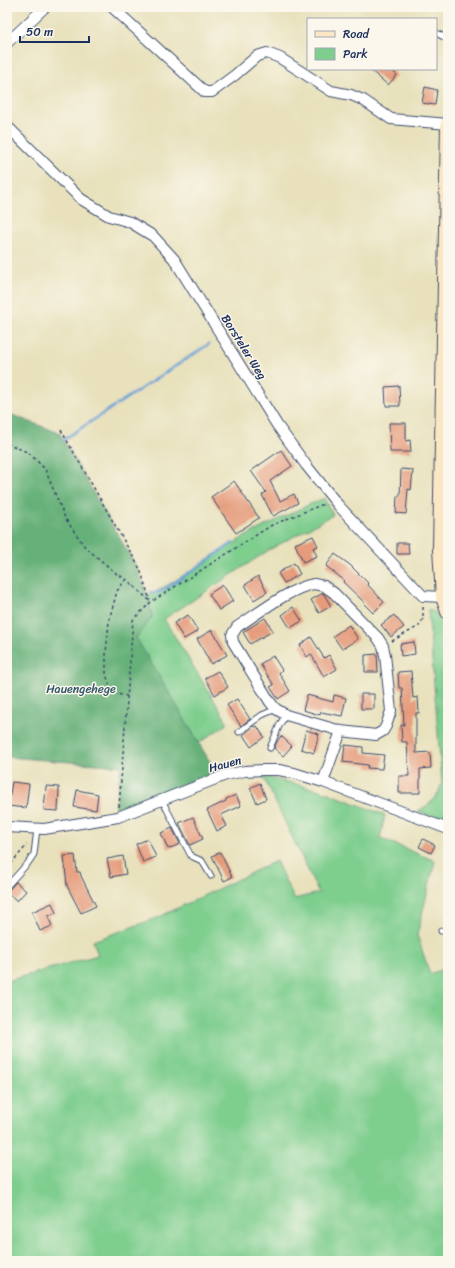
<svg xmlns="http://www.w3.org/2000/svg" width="455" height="1268" font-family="Sriracha,sans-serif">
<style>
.green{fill:#7ece8e;stroke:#4c7e76}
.forest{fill:#66b179;stroke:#40706c}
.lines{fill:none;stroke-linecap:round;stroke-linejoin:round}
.stream{stroke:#6aa1d8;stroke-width:2.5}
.building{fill:#e59b7c}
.lane-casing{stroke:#3a4a6c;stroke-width:7}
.street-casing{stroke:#3a4a6c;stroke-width:12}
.secondary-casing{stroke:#3a4a6c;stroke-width:16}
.path{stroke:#3a4a6c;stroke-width:1.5;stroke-dasharray:3 3;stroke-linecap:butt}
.lane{stroke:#fff;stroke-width:5}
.street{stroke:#fff;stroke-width:10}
.secondary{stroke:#fbe7c3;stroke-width:14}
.labels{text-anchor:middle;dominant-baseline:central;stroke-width:3;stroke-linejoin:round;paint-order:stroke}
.street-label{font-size:12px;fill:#1b2f5e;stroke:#fbf7ec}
.park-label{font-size:12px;fill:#34576a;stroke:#fbf7ec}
</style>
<rect width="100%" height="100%" fill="#fbf7ec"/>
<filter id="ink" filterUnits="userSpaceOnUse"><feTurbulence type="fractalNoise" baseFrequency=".025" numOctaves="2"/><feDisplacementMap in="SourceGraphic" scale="8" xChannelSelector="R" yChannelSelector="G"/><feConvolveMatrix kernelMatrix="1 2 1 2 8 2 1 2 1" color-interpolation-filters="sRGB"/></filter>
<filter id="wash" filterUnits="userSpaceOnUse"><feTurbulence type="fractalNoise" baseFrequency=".012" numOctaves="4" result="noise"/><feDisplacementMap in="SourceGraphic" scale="16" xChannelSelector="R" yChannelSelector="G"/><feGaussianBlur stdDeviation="0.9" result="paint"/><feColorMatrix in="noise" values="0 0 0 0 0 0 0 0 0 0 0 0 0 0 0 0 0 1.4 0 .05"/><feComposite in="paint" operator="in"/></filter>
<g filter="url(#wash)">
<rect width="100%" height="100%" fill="#e8e1bc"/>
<path class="green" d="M324,498L333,515L269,550L164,619L228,723L199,743L136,638L152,617L148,596C178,581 205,560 234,543C263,526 293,512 324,498Z
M428,609L440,615L448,631V823L418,811C433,802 436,800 442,783Z
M263,776L323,791L385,815L380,838L435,861L417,935L430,974L448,967V1085L445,1088L448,1097V1261H7V981L98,955L93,941L157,918L276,861L294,899L319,893Z"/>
<path class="forest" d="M7,413L59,433L136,566L148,596L152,617L136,638L216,772L115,811L121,766L7,757Z"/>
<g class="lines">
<path class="stream" d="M63,440L209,344
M150,592L156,593L162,591L233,543"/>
</g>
<g id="blocks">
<path class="building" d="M369,69H390L397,75L388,85Z
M425,87L437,90L435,105L422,103Z
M399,386L400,406H386L385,387Z
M389,423H406V441L410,440L411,452H390Z
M281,450L292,466L270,481L280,501L294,494L298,503L273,516L262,495L266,492L251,471Z
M401,469L413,470L411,490L408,489L406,514L396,513L397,496H400Z
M234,481L259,518L236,533L211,497Z
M313,536L318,546L313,548L317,556L303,562L295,544Z
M397,543H408L409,554H397Z
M335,554L350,565L368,583L367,584L384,602L373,613L364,604L365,603L343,582L345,581L326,566Z
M294,563L300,574L284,583L278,573Z
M258,576L267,592L254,600L245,585Z
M223,585L233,601L219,610L209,594Z
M323,593L331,606L319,613L311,600Z
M293,607L302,621L290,628L282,615Z
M188,615L198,631L184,639L174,623Z
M394,615L404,627L391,637L381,625Z
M265,618L273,631L250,644L243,632Z
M349,625L358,639L342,649L333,636Z
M212,630L227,655L211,664L197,639Z
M311,637L324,658L329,655L337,669L324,677L311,654L307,657L300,645Z
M414,642L415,654L401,656L400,644Z
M377,654L378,672H365V655Z
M273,656L282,670L279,673L290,691L278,699L270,687L274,685L260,664Z
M218,671L228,687L215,695L205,678Z
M411,671L413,698L418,697L419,713H416V753L430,752L431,768L420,769V793H399V776H409L407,742H402L401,725H404L402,688H399L398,672Z
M361,694H374V709H361Z
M307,695L333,702L334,695L346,698L342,716L321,712L320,715L303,710Z
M237,699L250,719L241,726L227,705Z
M254,726L255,727L257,726L264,737L251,747L243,735Z
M306,730L319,734L314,753L301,749Z
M281,736L292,746L283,756L274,748L278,740Z
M345,745L363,747V753L384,755L382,769L367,768L368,765L343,762Z
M12,782L29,784L26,808L8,806Z
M260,783L266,799L257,803L250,788Z
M46,786L59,787L58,811L44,810Z
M77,790L98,794L96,810L74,807Z
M236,795L241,806L221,815L227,826L217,831L207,810L226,801V799Z
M193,817L203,839L190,845L179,823Z
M172,828L180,844L168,849L161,833Z
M148,839L156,857L143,862L136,844Z
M423,839L435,845L431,853L419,847Z
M220,852L232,877L224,881L212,856Z
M75,855L77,872H80L81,876L96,906L81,913L67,886L64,856Z
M123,856L126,874L111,877L107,859Z
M16,882L26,891L17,901L7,892Z
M52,903L56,913L48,916L52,926L40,931L32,912Z"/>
</g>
</g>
<g filter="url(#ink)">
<use href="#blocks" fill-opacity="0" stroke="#3a4a6c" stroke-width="1"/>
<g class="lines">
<g class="lane-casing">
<path id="lane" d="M436,33L448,39
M239,732L262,715L276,709
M270,748L280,724L286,715
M162,800L191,856L202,861L211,876
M7,886L28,863L34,854L37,829
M441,931L448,929"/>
</g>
<g class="street-casing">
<path id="street" d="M112,7L205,92H212L235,75L257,56L267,53L280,58L331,91L351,95L363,100L391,119L448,124
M7,43L45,7
M7,126L81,199L109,216L130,222L153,236L174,259L277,425L306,465L338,505L423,596L443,597
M314,584L324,586L334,593L378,638L383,646L385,655L391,711L386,726L383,731L376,735L341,731L286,715L276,709L270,702L233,642L232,635L237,627C257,614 292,587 314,584Z
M323,782L341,731
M7,827L44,829L118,817L226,775L245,771L263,770H279L294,773L323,782L448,829"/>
</g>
<g class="secondary-casing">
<path id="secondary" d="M448,124L440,549L443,597L448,612"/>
</g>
<path class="path" d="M61,430L140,569L150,600
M7,443L29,453L45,469L65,518L85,547L117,574L126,579L151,602
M126,579L117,591L109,621L106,653V674L112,693L127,696
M392,641L419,626L423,619V606
M119,807L133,620L151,602L272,525L321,505H326
M7,868L27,845"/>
<use href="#lane" class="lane"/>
<use href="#street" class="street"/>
<use href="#secondary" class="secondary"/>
</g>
</g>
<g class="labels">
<g class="street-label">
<text transform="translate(244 347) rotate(58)">Borsteler Weg</text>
<text transform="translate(225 764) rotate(-15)">Hauen</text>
</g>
<g class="park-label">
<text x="81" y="689">Hauengehege</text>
</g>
</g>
<rect width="455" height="1268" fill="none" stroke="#fbf7ec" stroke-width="24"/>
<rect x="307" y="18" width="130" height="52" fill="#fbf7ec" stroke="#a1a7b3"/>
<rect x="315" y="31" width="20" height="6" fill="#fbe7c3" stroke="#a1a7b3"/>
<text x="343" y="38" font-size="12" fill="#1b2f5e">Road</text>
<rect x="315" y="48" width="20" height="12" fill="#7ece8e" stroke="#a1a7b3"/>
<text x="343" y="58" font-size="12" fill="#1b2f5e">Park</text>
<path d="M20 36v6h69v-6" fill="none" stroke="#1b2f5e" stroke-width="2"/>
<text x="26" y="36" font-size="12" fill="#1b2f5e" stroke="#fbf7ec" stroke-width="3" paint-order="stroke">50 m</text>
</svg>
